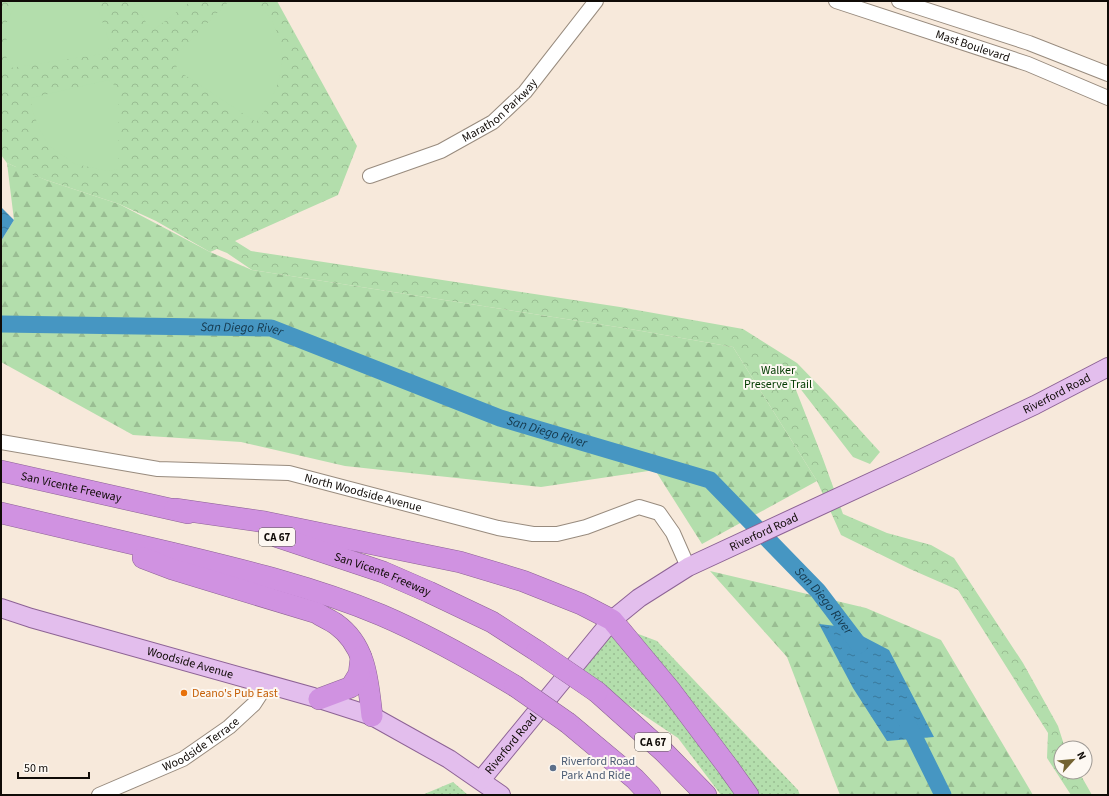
<svg xmlns="http://www.w3.org/2000/svg" width="1109" height="796" font-family="'Source Sans 3',sans-serif">
<style>
.grass{fill:url(#grass-dots)}
.forest{fill:url(#forest-firs)}
.park{fill:url(#park-crowns)}
.pitch{fill:#b3deac}
.water{fill:url(#water-ripples)}
.lines{fill:none;stroke-linecap:round;stroke-linejoin:round}
.river{stroke:#4696c2;stroke-width:17}
.minor-casing{stroke:#988b7e;stroke-width:16}
.major-casing{stroke:#8d6395;stroke-width:20}
.highway-casing{stroke:#8d6395;stroke-width:22}
.minor{stroke:#fff;stroke-width:14}
.major{stroke:#e3beed;stroke-width:18}
.highway{stroke:#d092e1;stroke-width:21}
.highway-bridge-casing{stroke:#8d6395;stroke-width:22;stroke-linecap:butt}
.highway-bridge{stroke:#d092e1;stroke-width:21}
.food-dot{fill:#e8710a;stroke:#fdf8f2;stroke-width:1.5}
.service-dot{fill:#5c6f8a;stroke:#fdf8f2;stroke-width:1.5}
.labels{text-anchor:middle;dominant-baseline:central;stroke-width:4;stroke-linejoin:round;paint-order:stroke}
.shield{fill:#fdf8f2;stroke:#57524e;stroke-width:1}
.shield-label{font-size:11px;font-weight:bold;fill:#100b07}
.street-label{font-size:12px;fill:#100b07;stroke:#fdf8f2}
.park-label{font-size:12px;fill:#023b00;stroke:#fdf8f2}
.food-label{font-size:12px;fill:#c56008;stroke:#fdf8f2;text-anchor:start}
.service-label{font-size:12px;fill:#4e5e75;stroke:#fdf8f2;text-anchor:start}
.water-label{font-size:13px;font-style:italic;fill:#15384c;stroke:#fdf8f2}
</style>
<defs>
<pattern id="grass-dots" width="8" height="8" patternUnits="userSpaceOnUse"><rect width="8" height="8" fill="#b3deac"/><path d="M2 2h.1M6 6h.1" fill="none" stroke="#99bd92" stroke-width="1.8" stroke-linecap="round"/></pattern>
<pattern id="forest-firs" width="22" height="20" patternUnits="userSpaceOnUse"><rect width="22" height="20" fill="#b3deac"/><path d="M5 1l3.5 6h-7zM16 11l3.5 6h-7z" fill="#99bd92"/></pattern>
<pattern id="park-crowns" width="20" height="18" patternUnits="userSpaceOnUse"><rect width="20" height="18" fill="#b3deac"/><path d="M2 6a3 3 0 1 1 6 0M12 15a3 3 0 1 1 6 0" fill="none" stroke="#99bd92"/></pattern>
<pattern id="water-ripples" width="26" height="14" patternUnits="userSpaceOnUse"><rect width="26" height="14" fill="#4696c2"/><path d="M2 4q2-2 4 0t4 0M15 11q2-2 4 0t4 0" fill="none" stroke="#39799c"/></pattern>
</defs>
<rect width="100%" height="100%" fill="#f7e9db"/>
<path class="grass" d="M617,626L657,641L798,790L800,795H721L678,738L579,672Z
M453,782L468,795H422Z"/>
<path class="forest" d="M7,163L46,180L119,204L210,252L252,270L630,329L733,347L817,481L702,544L655,470L541,487L345,466L241,442L133,435L1,362V241L14,220Z
M710,571L866,608L941,640L1033,795H840L787,657Z"/>
<path class="park" d="M1,1H277L357,146L338,195L235,241L251,251L620,307L743,329L797,363L828,395L880,452L870,464L853,457L799,387L796,390L823,459L843,514L887,533L931,545L954,558L1023,663L1058,726L1065,748H1061V772H1079L1092,795H1071L1047,758L1048,733L958,590L910,569L841,535L817,481L733,347L630,329L252,270L227,253L217,249L210,252L156,221L119,204L46,180L28,173L18,171L16,167L7,163L1,155Z"/>
<path class="pitch" d="M17,1H95L111,46L106,52L102,54L10,68L6,56L7,22Z
M133,1H191L156,28L149,27Z
M229,1H256C261,8 269,15 273,23C290,57 280,95 256,122L177,70L175,56Z
M108,80L118,88V169L108,171L75,164L49,146L39,128L33,112L31,98Z"/>
<path class="water" d="M1,207L14,220L1,241Z
M819,624L845,627L889,650L934,737L887,741L853,688Z"/>
<g class="lines">
<g class="river">
<path id="s1" d="M1,324L271,328L500,418L710,480L818,591L859,645"/>
<path d="M905,718L943,795"/>
</g>
<g class="minor-casing">
<g id="minor">
<path id="s2" d="M836,1L1028,64L1108,98"/>
<path d="M899,1L1029,43L1108,74"/>
<path id="s3" d="M370,176L441,151L493,122L525,92L596,1"/>
<path id="s4" d="M1,442L158,469L289,473L498,528L533,534H557L586,527L639,507L659,513L673,533L688,567"/>
<path id="s5" d="M99,795L183,759L229,727L254,704L267,684"/>
</g>
</g>
<g class="major-casing">
<g id="major">
<path id="s6" d="M1,608L31,618L313,697L372,716L449,759L501,795"/>
<path id="s7" d="M481,780L612,620L639,598L688,567L908,465L1035,405L1108,367"/>
</g>
</g>
<g class="highway-casing">
<g id="highway">
<path id="s8" d="M1,471L188,513"/>
<path d="M175,509L265,522L460,562L523,581L581,604L612,620L671,691L728,767L748,795"/>
<path d="M1,513C58,526 115,540 172,553C243,570 314,587 381,615C428,635 472,660 515,686"/>
<path id="s9" d="M278,537L383,572L429,592L492,622L537,651"/>
<path d="M143,558L172,569L317,613C323,617 330,620 336,624C367,646 368,683 372,716"/>
<path d="M597,692L664,752L706,795"/>
<path d="M319,699L351,687L359,674L361,657"/>
<path d="M568,723L635,779L650,795"/>
</g>
</g>
<use href="#minor" class="minor"/>
<use href="#major" class="major"/>
<use href="#highway" class="highway"/>
<g class="highway-bridge-casing">
<path id="highway-bridge" d="M537,651L597,692
M515,686L568,723"/>
</g>
<use href="#highway-bridge" class="highway-bridge"/>
</g>
<circle class="food-dot" cx="184" cy="693" r="4"/>
<circle class="service-dot" cx="553" cy="768" r="4"/>
<g class="labels">
<g class="shield">
<rect x="259" y="528" width="36" height="18" rx="3"/>
<rect x="635" y="733" width="36" height="18" rx="3"/>
</g>
<g class="shield-label">
<text x="277" y="537">CA 67</text>
<text x="653" y="742">CA 67</text>
</g>
<g class="street-label">
<text stroke="none"><textPath href="#s2" startOffset="144">Mast Boulevard</textPath></text>
<text stroke="none"><textPath href="#s3" startOffset="147">Marathon Parkway</textPath></text>
<text stroke="none"><textPath href="#s7" startOffset="707">Riverford Road</textPath></text>
<text stroke="none"><textPath href="#s8" startOffset="72">San Vicente Freeway</textPath></text>
<text stroke="none"><textPath href="#s4" startOffset="367">North Woodside Avenue</textPath></text>
<text stroke="none"><textPath href="#s7" startOffset="383">Riverford Road</textPath></text>
<text stroke="none"><textPath href="#s9" startOffset="111">San Vicente Freeway</textPath></text>
<text stroke="none"><textPath href="#s6" startOffset="197">Woodside Avenue</textPath></text>
<text stroke="none"><textPath href="#s5" startOffset="114">Woodside Terrace</textPath></text>
<text stroke="none"><textPath href="#s7" startOffset="47">Riverford Road</textPath></text>
</g>
<g class="park-label">
<text x="778" y="370">Walker<tspan x="778" dy="14">Preserve Trail</tspan></text>
</g>
<g class="food-label">
<text x="192" y="693">Deano's Pub East</text>
</g>
<g class="service-label">
<text x="561" y="761">Riverford Road<tspan x="561" dy="14">Park And Ride</tspan></text>
</g>
<g class="water-label">
<text stroke="none"><textPath href="#s1" startOffset="241">San Diego River</textPath></text>
<text stroke="none"><textPath href="#s1" startOffset="565">San Diego River</textPath></text>
<text stroke="none"><textPath href="#s1" startOffset="901">San Diego River</textPath></text>
</g>
</g>
<rect width="1109" height="796" fill="none" stroke="#100b07" stroke-width="4"/>
<g transform="translate(1073 760) rotate(63)"><circle r="19" fill="#fdf8f2" stroke="#9e9994"/>
<path d="M0-3L7 15L0 10L-7 15Z" fill="#736331"/>
<text y="-6" font-size="11" font-weight="bold" text-anchor="middle" fill="#100b07">N</text>
</g>
<path d="M18 772v6h71v-6" fill="none" stroke="#100b07" stroke-width="2"/>
<text x="24" y="772" font-size="12" fill="#100b07" stroke="#fdf8f2" stroke-width="3" paint-order="stroke">50 m</text>
</svg>
